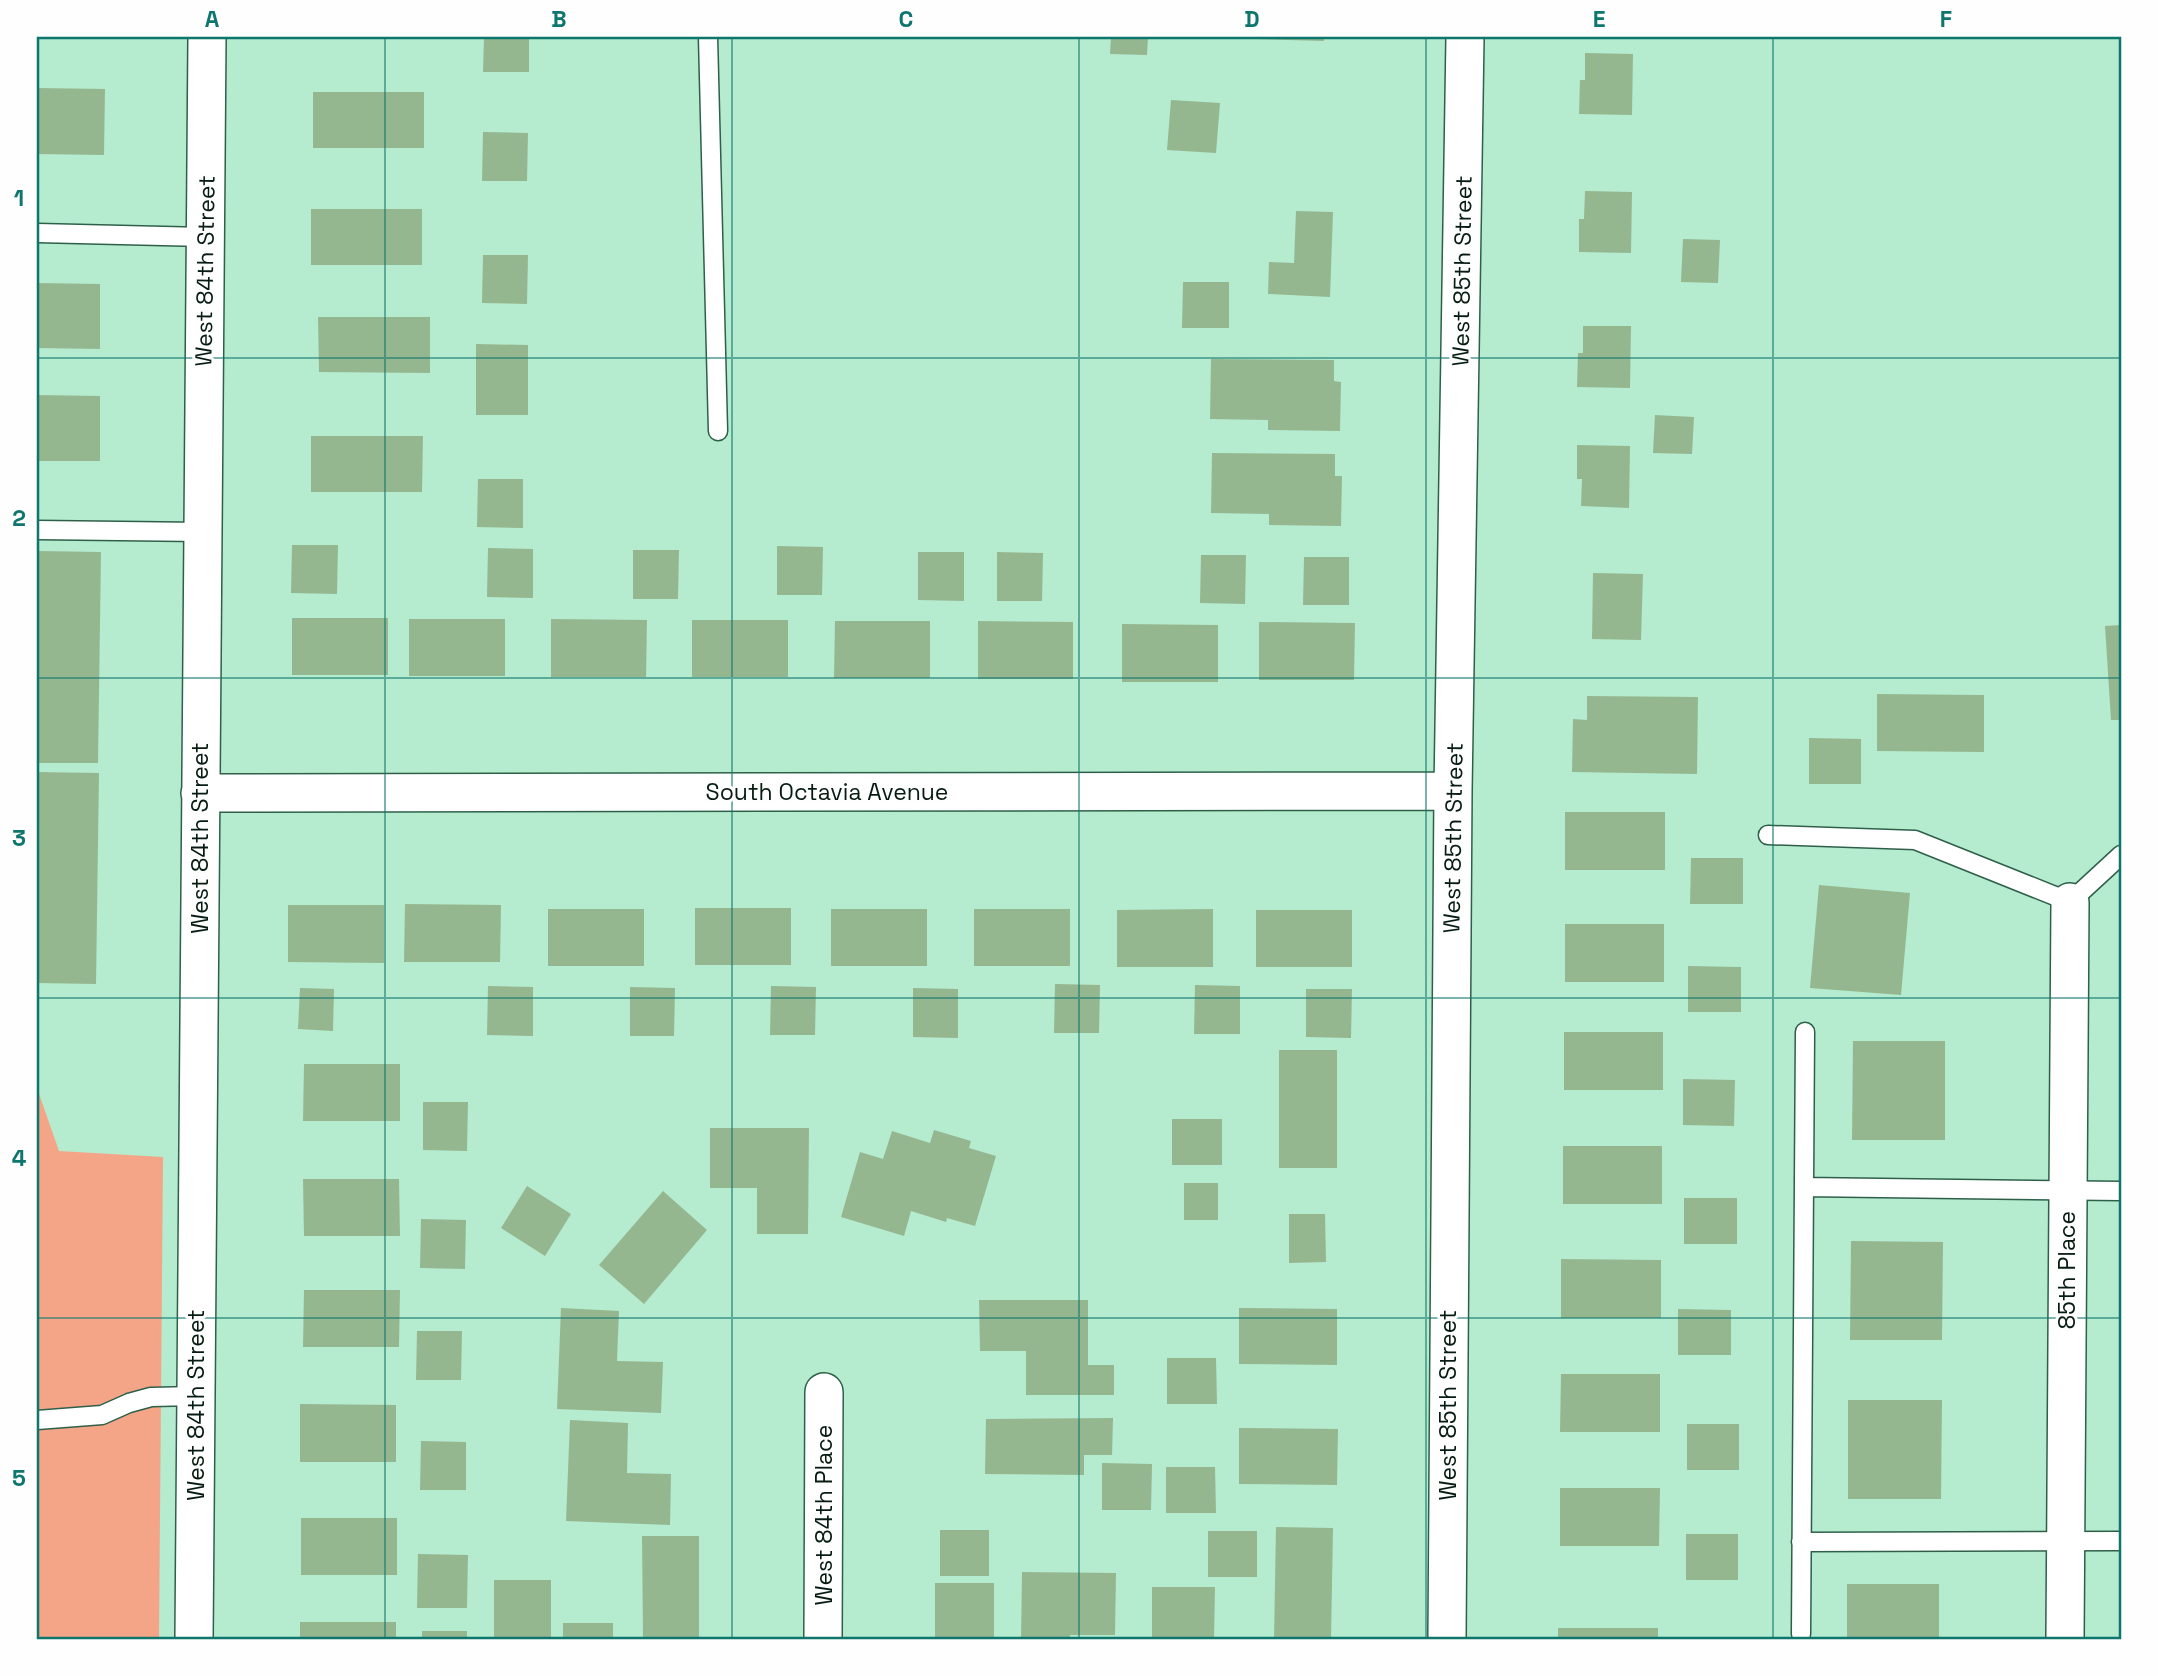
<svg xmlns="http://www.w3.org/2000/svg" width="2158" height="1676" font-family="'Space Grotesk',sans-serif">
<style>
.green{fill:#f5a587}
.building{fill:#95b790}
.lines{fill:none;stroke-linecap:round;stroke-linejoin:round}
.service-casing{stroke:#2e6049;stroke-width:21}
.minor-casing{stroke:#2e6049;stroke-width:40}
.service{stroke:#fff;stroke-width:18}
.minor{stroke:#fff;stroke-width:37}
.grid{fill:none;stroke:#0f766e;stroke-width:2;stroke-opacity:0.55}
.labels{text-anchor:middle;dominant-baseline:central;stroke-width:6;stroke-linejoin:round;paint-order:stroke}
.street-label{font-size:23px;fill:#061b11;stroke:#fefefe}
.neatline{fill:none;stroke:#0f766e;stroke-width:2.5}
.grid-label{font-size:23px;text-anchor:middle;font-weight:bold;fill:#0f766e}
</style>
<rect width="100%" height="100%" fill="#b5ebcf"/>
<path class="green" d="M37,1088L59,1151L163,1157L159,1639H37Z"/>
<path class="building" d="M484,37H529V72H483Z
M1111,37H1148L1147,55L1110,54Z
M1255,37H1324V41L1255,39Z
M1585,53L1633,54L1632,115L1579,114L1580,80H1585Z
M37,88L105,89L104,155L37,154Z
M313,92H424V148H313Z
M1171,100L1220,103L1216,153L1167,150Z
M483,132L528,133L527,181H482Z
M1585,191L1632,192L1631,253L1579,252V219H1584Z
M311,209H422V265H311Z
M1296,211L1333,212L1330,297L1268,294L1269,262L1294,263Z
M1683,239L1720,240L1718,283L1681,282Z
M483,255H528L527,304L482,303Z
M1183,282H1229V328H1182Z
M37,283L100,284V349L37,348Z
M318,317H430V373L319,372Z
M1583,326H1631L1630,388L1577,387L1578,353H1583Z
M476,344L528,345V415H476Z
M1211,359L1334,360V381L1341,382L1340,431L1268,430V420L1210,419Z
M37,395L100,396V461H37Z
M1655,415L1694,417L1692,454L1653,453Z
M311,436H423L422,492H311Z
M1577,445L1630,446L1629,508L1581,506L1582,479H1577Z
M1212,453L1335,454V476H1342L1341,526L1269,525V514L1211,513Z
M478,479H523V528L477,527Z
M292,545H338L337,594L291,593Z
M777,546L823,547L822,595H777Z
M488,548L533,549V598L487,597Z
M633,550H679L678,599H633Z
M37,551L101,552L98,763H37Z
M918,552H964V601L918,600Z
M997,552L1043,553L1042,601H997Z
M1201,555H1246L1245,604L1200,603Z
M1304,557H1349V605H1303Z
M1593,573L1643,574L1641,640L1592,639Z
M292,618H388V675H292Z
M409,619H505V676H409Z
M551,619L647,620L646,677H551Z
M692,620H788V677H692Z
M835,621H930V678H834Z
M978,621L1073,622V679H978Z
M1259,622L1355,623L1354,680H1259Z
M1122,624L1218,625V682H1122Z
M2121,625V720H2111L2105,626Z
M1877,694L1984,695V752L1877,751Z
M1587,696L1698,697L1697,774L1572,772L1573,719L1587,720Z
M1809,738L1861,739V784H1809Z
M37,772L99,773L96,984L37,983Z
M1565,812H1665V870H1565Z
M1691,858H1743V904H1690Z
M1819,885L1910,893L1901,995L1810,988Z
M405,904L501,905L500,962H404Z
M288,905H384V963L288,962Z
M695,908H791V965H695Z
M548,909H644V966H548Z
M831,909H927V966H831Z
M974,909H1070V966H974Z
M1213,909V967H1117V910Z
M1256,910H1352V967H1256Z
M1565,924H1664V982H1565Z
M1688,966L1741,967V1012H1688Z
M1055,984L1100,985L1099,1033H1054Z
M1195,985L1240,986V1034H1194Z
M488,986L533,987V1036L487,1035Z
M771,986L816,987L815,1035H770Z
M630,987L675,988L674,1036H630Z
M300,988L334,989L333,1031L298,1029Z
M913,988L958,989V1038L913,1037Z
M1306,989H1352L1351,1038L1306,1037Z
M1564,1032H1663V1090H1564Z
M1853,1041H1945V1140H1852Z
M1279,1050H1337V1168H1279Z
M304,1064H400V1121H303Z
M1683,1079L1735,1080L1734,1126L1683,1125Z
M423,1102H468L467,1151L423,1150Z
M1172,1119H1222V1165H1172Z
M710,1128H809L808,1234H757V1188H710Z
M934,1130L971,1141L969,1148L996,1156L975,1226L947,1218L946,1222L911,1211L904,1236L841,1217L860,1152L883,1159L892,1131L930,1143Z
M1563,1146H1662V1204H1563Z
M303,1179H399L400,1236H304Z
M1184,1183H1218V1220H1184Z
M527,1186L571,1214L545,1256L501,1228Z
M663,1191L707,1230L644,1304L599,1265Z
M1684,1198H1737V1244H1684Z
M1289,1214H1325L1326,1262L1289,1263Z
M421,1219L466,1220L465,1269L420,1268Z
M1851,1241L1943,1242L1942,1340H1850Z
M1561,1259L1661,1260V1318H1561Z
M304,1290H400L399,1347H303Z
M979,1300H1088V1365H1114V1395H1026V1351H980Z
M561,1308L619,1311L617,1361L663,1362L661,1413L557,1409Z
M1239,1308L1337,1309V1365L1239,1364Z
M1678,1309L1731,1310V1355H1678Z
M417,1331H462L461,1380H416Z
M1167,1358H1216L1217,1404H1167Z
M1561,1374H1660V1432H1560Z
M1848,1400H1942L1941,1499H1848Z
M300,1404L396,1405V1462H300Z
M1113,1418L1112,1455H1084V1475L985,1474L986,1419Z
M570,1420L628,1423L627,1473L671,1474L670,1525L566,1521Z
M1687,1424H1739V1470H1687Z
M1239,1428L1338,1429L1337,1485L1239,1484Z
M421,1441L466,1442V1490H420Z
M1102,1463L1152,1464L1151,1510H1102Z
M1166,1467H1215L1216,1513H1166Z
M1560,1488H1660L1659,1546H1560Z
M301,1518H397V1575H301Z
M1276,1527L1333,1528L1331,1639H1274Z
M940,1530H989V1576H940Z
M1208,1531H1257V1577H1208Z
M1686,1534H1738V1580H1686Z
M642,1536H699V1639H643Z
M418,1554L468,1555L467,1608H417Z
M1022,1572L1116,1573L1115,1635H1070V1639H1021Z
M494,1580H551V1639H494Z
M935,1583H994V1639H935Z
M1847,1584H1939V1639H1847Z
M1152,1587H1215L1214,1639H1152Z
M300,1622H396V1639H300Z
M563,1623H613V1639H563Z
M1558,1628H1658V1639H1558Z
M422,1631H467V1639H422Z"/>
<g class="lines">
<g class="service-casing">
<path id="service" d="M708,37L718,431
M37,233L205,237
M37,530L202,532
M1768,835L1915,840L2070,902L2121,855
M1804,1187L2121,1191
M37,1420L102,1415L129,1403L151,1397L196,1396
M1801,1542L2121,1541
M1801,1634L1805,1032"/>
</g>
<g class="minor-casing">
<path id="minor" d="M200,793L1453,791
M194,1639L207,37
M823,1639L824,1392
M1447,1639L1453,791L1465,37
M2065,1639L2070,902"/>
</g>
<use href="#service" class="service"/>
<use href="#minor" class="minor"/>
</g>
<path class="grid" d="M385,37V1639M732,37V1639M1079,37V1639M1426,37V1639M1773,37V1639M37,358H2121M37,678H2121M37,998H2121M37,1318H2121"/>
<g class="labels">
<g class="street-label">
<text transform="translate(205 271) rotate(-89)">West 84th Street</text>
<text transform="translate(1462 271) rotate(-89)">West 85th Street</text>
<text x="827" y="792">South Octavia Avenue</text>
<text transform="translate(200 838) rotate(-90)">West 84th Street</text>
<text transform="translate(1453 838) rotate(-89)">West 85th Street</text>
<text transform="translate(2067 1270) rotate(-90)">85th Place</text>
<text transform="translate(196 1405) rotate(-90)">West 84th Street</text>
<text transform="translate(1448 1405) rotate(-90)">West 85th Street</text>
<text transform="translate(824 1515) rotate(-90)">West 84th Place</text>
</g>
</g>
<rect width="2158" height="1676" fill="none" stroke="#fefefe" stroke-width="77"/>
<rect x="38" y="38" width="2082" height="1600" class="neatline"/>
<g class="grid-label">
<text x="212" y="27">A</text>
<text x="559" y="27">B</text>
<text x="906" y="27">C</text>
<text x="1252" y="27">D</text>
<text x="1599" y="27">E</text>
<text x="1946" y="27">F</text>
<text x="19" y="206">1</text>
<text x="19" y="526">2</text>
<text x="19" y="846">3</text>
<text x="19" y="1166">4</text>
<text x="19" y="1486">5</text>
</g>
</svg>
